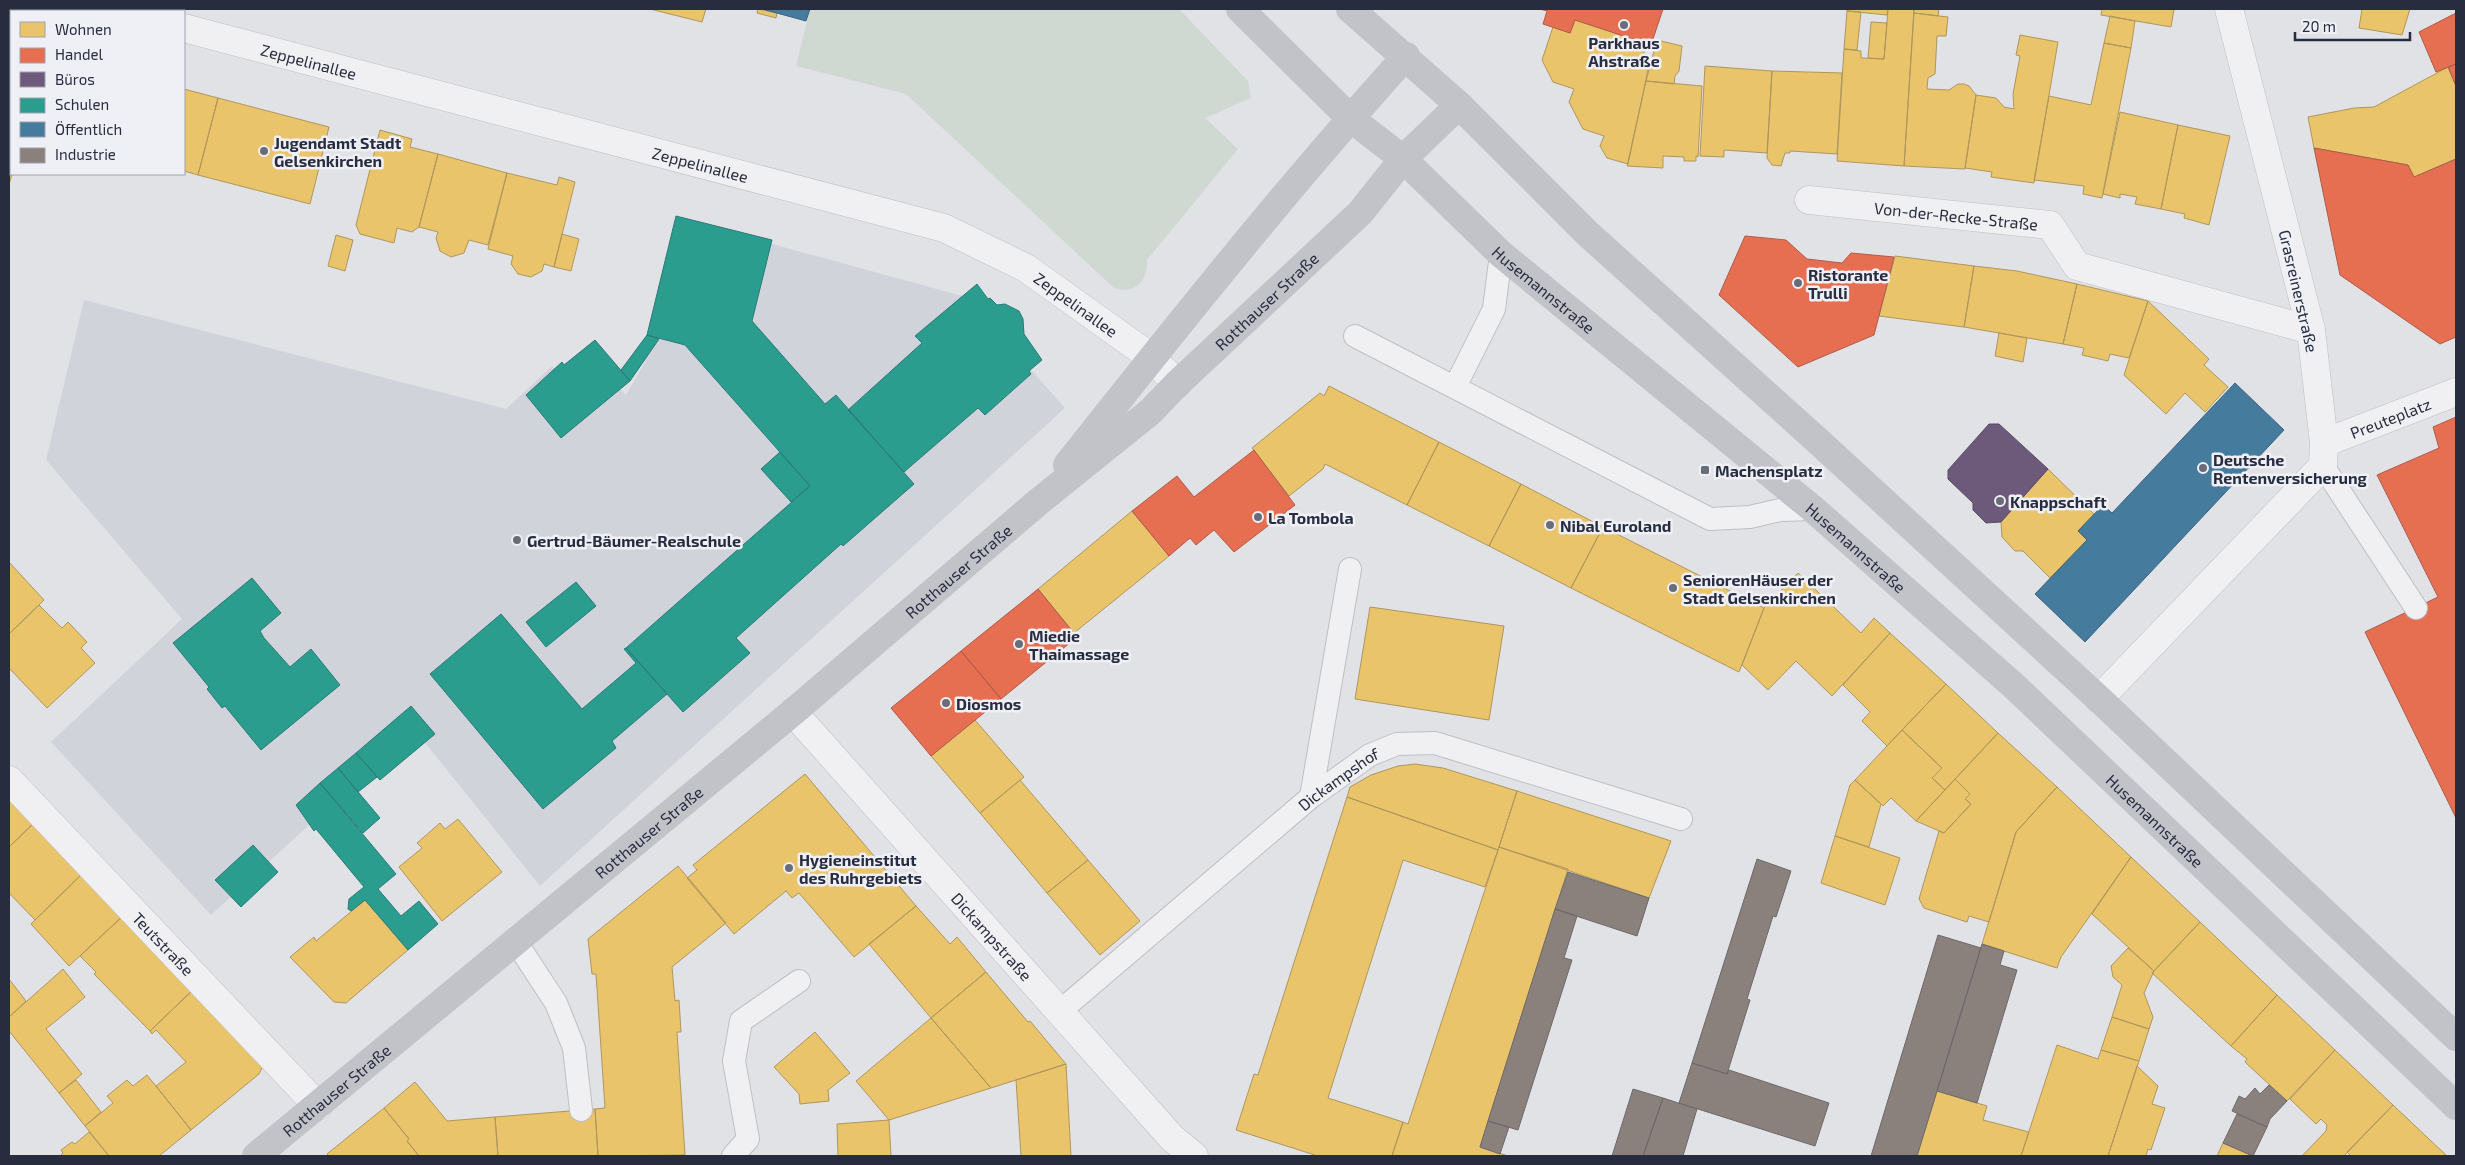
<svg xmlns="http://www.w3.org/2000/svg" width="2465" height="1165" font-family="'Exo 2',sans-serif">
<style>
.built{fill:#d1d3db}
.green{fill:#cfd9d1}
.homes{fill:#e9c46a;stroke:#af965d}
.shops{fill:#e76f51;stroke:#ae5b4c}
.offices{fill:#6d597a;stroke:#584c68}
.schools{fill:#2a9d8f;stroke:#297b77}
.public{fill:#457b9d;stroke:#3c6381}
.industry{fill:#8a817c;stroke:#6d686a}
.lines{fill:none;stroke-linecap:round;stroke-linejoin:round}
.lane-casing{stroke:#bebfc3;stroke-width:24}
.street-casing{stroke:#bebfc3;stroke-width:29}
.lane{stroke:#f0f0f3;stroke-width:22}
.street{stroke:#f0f0f3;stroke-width:28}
.secondary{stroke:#c2c3c8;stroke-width:28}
.poi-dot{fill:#696c79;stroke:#eff0f6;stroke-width:2}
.labels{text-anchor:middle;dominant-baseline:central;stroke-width:5;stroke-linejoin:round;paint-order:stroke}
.poi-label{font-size:16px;font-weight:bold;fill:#282c3f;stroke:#eff0f6;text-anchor:start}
.street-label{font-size:16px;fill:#282c3f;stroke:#eff0f6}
</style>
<rect width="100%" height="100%" fill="#e1e2e6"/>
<path class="built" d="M681,219L966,297L1065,408L540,886L414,729L211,915L51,742L182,619L46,460L84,300L506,409L552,366L570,386L599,367L626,395L645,362Z"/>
<path class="green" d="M810,9H1179L1248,81L1251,98L1205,118L1238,149L1147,260C1148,281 1135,295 1114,288L906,94L796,66Z"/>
<path class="homes" d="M650,9H706L702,22Z
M758,9L777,13L776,18L757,13Z
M1847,9H1888L1887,15L1847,11Z
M1888,9H1914L1904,166L1837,161L1844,49L1861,51V58L1884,59Z
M1914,9H1939L1938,16L1914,13Z
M2102,9H2174L2171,27L2101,15Z
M2362,9H2410L2402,35L2359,28Z
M1847,11L1861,12L1857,50L1844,49Z
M1914,13L1948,17L1946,36H1937L1935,74L1928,78L1927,89L1949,90L1958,84H1964L1969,86L1976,95L1965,169L1904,166Z
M2110,16L2135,21L2131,48L2104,43Z
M1575,20L1647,43L1640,66L1648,70L1628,164L1607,158L1600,146L1604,136L1583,129L1569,102L1574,89L1553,82L1542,60L1553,27L1570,33Z
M1871,22L1887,23L1884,59L1868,58Z
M2020,35L2058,42L2034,183L1991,177L1992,172L1965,168L1976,95L1996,98L2004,107L2014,109L2013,94L2020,56L2016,55Z
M1657,40L1682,46L1679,71L1675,76L1674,84L1646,81Z
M2104,43L2131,48L2102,198L2083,194L2084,186L2034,180L2049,96L2091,105Z
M9,44H11V126H9Z
M1705,66L1772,71L1767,153L1724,150V157L1700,156Z
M2448,67L2456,86V159L2414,177L2408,165L2314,148L2308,117L2354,108L2374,107Z
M1772,71L1842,73L1837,154L1790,151V153H1785L1781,166L1772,165L1767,158Z
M1646,81L1702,86L1698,157L1696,156V161H1684V157L1663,156V168L1627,166Z
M184,89L218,98L198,175L184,171Z
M218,98L329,127L310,204L198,175Z
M2120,112L2178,125L2161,209L2135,204L2137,197L2120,194V198L2103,194Z
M2178,125L2230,136L2209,225L2184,218L2185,214L2161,209Z
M380,130L412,139L410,147L438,154L419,227L412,232L397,228L394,243L360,234L356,225Z
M438,154L507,173L488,245L469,240L464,253L451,257L440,251L436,238L438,232L419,227Z
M9,159L11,160L12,174L9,185Z
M507,173L557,185L559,177L575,182L554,267L544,264L542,271L531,277L518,274L511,264L513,256L488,249Z
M562,234L579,239L571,271L554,267Z
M336,235L353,240L345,271L328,266Z
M1895,256L1974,266L1964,327L1879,316Z
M1974,266L2017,271L2077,284L2063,344L1964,327Z
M2077,284L2148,301L2129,358L2110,354L2108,361L2082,355L2084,348L2063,344Z
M2148,301L2209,359L2204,365L2228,387L2205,412L2185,393L2166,414L2124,375Z
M1999,333L2027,338L2023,362L1995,356Z
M1329,386L1439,442L1407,505L1325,464L1323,469L1289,496L1252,448L1320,393L1324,396Z
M1439,442L1521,484L1489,546L1407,505Z
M2048,469L2094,514L2078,531L2087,540L2050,578L2023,551H2015L2002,537L2001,522Z
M1521,484L1603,527L1571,588L1489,546Z
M1132,511L1169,556L1074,633L1038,589Z
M1603,527L1764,608L1739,672L1571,588Z
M9,562L44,600L9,634Z
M1798,573L1861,633L1874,618L1890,633L1832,696L1796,661L1768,690L1742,665L1764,608Z
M39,605L62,628L68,622L87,642L81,648L95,663L47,708L9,668V634Z
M1370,607L1504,626L1489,720L1355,699Z
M1890,633L1946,684L1887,746L1862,721L1870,712L1843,685Z
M1946,684L1998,733L1945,790L1932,778L1942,768L1902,730Z
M975,720L1024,777L980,813L931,756Z
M1902,730L1942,768L1932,778L1945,790L1916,821L1891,798L1883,806L1881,804L1855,780Z
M1998,733L2057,787L2016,832L1989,922L1969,916L1967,922L1924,908L1919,899L1939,831L1944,833L1971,804L1965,799L1970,794L1955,779Z
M1415,764L1443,768L1517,791L1498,850L1347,797L1350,787L1371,775L1398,766Z
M805,774L916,906L854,957L799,893L792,898L786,891L734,934L687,878L697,870L693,865Z
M1955,779L1970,794L1965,799L1971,804L1944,833L1916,821Z
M1020,780L1088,860L1047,893L980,813Z
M1855,780L1881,804L1869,847L1835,836L1850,785Z
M2057,787L2131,857L2061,957L2057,968L1982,944L2016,832Z
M1517,791L1671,841L1649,898L1499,847Z
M9,792L36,821L9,847Z
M1347,797L1498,850L1485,887L1403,860L1328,1098L1403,1122L1392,1156H1318L1236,1130L1254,1074L1258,1075Z
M458,819L502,872L442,921L399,867L422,848L417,843L440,823L445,829Z
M36,821L85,871L35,920L9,893V847Z
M1835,836L1900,858L1885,905L1821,883Z
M1499,847L1568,869L1480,1147L1508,1156H1392L1403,1122L1408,1124Z
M2131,857L2200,922L2154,971L2092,914Z
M1088,860L1140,921L1100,955L1047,893Z
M678,866L726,923L672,967L675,1001L679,1000L681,1032H677L685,1155L598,1156L595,1109L605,1108L596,974H592L588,939Z
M85,871L125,914L69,966L31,924Z
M365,900L408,950L346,1003L334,1002L290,957L314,937L316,941Z
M916,906L950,944L957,937L986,972L931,1018L869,944Z
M125,914L196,987L150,1031L94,974L96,972L80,956Z
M2200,922L2277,995L2231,1046L2152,973Z
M2128,948L2154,971L2144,993L2153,1017L2149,1029L2112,1017L2122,985L2113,977L2111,966Z
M63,969L85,997L46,1029L82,1074L59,1093L9,1031V1017Z
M986,972L1028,1022L1030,1021L1066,1064L991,1088L931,1018Z
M9,979L26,1001L9,1017Z
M196,987L264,1064L259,1074L191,1130L156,1086L186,1062L156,1030L152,1034L150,1031Z
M2277,995L2335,1050L2287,1101L2245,1062L2247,1059L2231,1046Z
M2112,1017L2149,1029L2139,1061L2101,1050Z
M931,1018L991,1088L889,1120L856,1081Z
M815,1032L850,1073L828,1090L829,1101L800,1104L799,1094L774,1067Z
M2057,1045L2098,1059L2101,1050L2139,1061L2108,1156H2021Z
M2335,1050L2393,1105L2344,1156H2302L2326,1131L2327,1125L2321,1119L2316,1124L2290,1099Z
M1066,1064L1071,1156H1021L1016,1080Z
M2137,1066L2158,1086L2152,1104L2165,1108L2151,1150L2148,1149L2146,1156H2108Z
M147,1075L191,1130L159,1156H109L85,1126L113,1103L107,1096L127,1080L133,1086Z
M76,1080L101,1112L85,1126L59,1093Z
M415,1082L447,1121L495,1117L498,1156H419L407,1141L409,1139L384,1108Z
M1937,1091L1987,1106L1983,1120L2029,1132L2021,1156H1917Z
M2393,1105L2447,1156H2351L2347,1152Z
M384,1108L409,1139L407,1141L419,1156H329L327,1154Z
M595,1109L598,1156H498L495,1117Z
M889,1120L891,1156H838L837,1124Z
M89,1132L109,1156H60L63,1153L61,1150L72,1142L75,1144Z
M2223,1143L2253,1156H2217Z"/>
<path class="shops" d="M1540,9H1663L1651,45L1575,20L1570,33L1543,24L1547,11Z
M2456,13V64L2436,72L2419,32Z
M2456,64V86L2448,67Z
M2314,148L2408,165L2414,177L2456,159V337L2440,344L2340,275Z
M1745,236L1786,240L1807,259L1842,263L1851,253L1894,257L1874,335L1798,367L1719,295Z
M2456,417V818L2365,632L2438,597L2377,475L2439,448L2433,427Z
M1254,450L1295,505L1234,552L1214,530L1196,545L1190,538L1169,556L1132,511L1177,476L1194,497Z
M1038,589L1077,637L1001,699L961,651Z
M961,651L1001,699L931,756L891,708Z"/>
<path class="offices" d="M1989,424H1999L2048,469L2001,522L1986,523L1973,510V503L1948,479V470Z"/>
<path class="schools" d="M676,216L772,240L752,321L825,404L836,395L914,484L843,546L841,544L736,638L750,653L683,712L626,648L810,486L685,345L647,335Z
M977,284L988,299L990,298L997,305L1005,304L1019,311L1023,319L1024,334L1042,360L1029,371L1031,374L985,415L978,408L904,472L848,410L922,343L915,336Z
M647,335L659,339L630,381L621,370Z
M595,340L630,381L561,438L526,395L562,362L564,365Z
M780,452L810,486L791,502L761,469Z
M252,578L281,613L260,631L264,638L290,667L311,649L340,685L261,750L225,706L222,708L207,689L209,687L173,643Z
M576,582L596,606L546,647L526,622Z
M501,614L582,709L636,663L624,649L626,648L667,694L612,741L616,748L543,809L430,674Z
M411,706L435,734L380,780L356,753Z
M356,753L377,777L358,792L338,768Z
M338,768L380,818L363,833L320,783Z
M320,783L396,874L378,889L401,916L419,901L438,924L408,950L365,900L351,911L348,909L349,899L364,887L316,829L314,831L296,805Z
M253,845L278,872L241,907L215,880Z"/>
<path class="public" d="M762,9H810L806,21Z
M2235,383L2284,430L2085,642L2035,594L2087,540L2078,531L2103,505L2112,513Z"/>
<path class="industry" d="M1757,859L1791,871L1776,917L1773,916L1747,999L1750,1000L1727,1074L1692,1063Z
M1568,872L1649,898L1637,936L1555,909Z
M1555,909L1577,916L1564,958L1572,960L1518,1130L1488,1121Z
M1938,935L1981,948L1917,1156H1871Z
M1982,944L2004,951L2000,965L2017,970L1977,1103L1937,1091Z
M1692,1063L1727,1074L1729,1070L1829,1103L1815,1146L1679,1103Z
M2269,1085L2287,1101L2270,1119L2267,1127L2232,1111L2239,1096L2245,1099L2255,1088L2260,1094Z
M1633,1089L1663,1098L1643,1156H1612Z
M1663,1098L1697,1109L1683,1156H1643Z
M2237,1114L2267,1127L2253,1156L2223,1143Z
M1488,1121L1509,1127L1500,1154L1480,1147Z"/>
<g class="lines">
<g class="lane-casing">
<g id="lane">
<path d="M1355,336L1710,519L1750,517L1780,510L1813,509"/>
<path d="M1455,387L1494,309L1501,254"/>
<path d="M2323,466L2416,608"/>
<path d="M1311,797L1350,569"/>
<path d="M516,942L556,1003L574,1048L581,1110"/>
<path id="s1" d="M1059,1012L1311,797L1370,755L1397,744L1435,743L1681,819"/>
<path d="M733,1156L748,1139L734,1061L741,1021L799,981"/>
</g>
</g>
<g class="street-casing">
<g id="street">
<path d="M111,9L120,11"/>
<path id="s2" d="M184,28L944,228L1026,268L1152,358L1177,384"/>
<path id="s3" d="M1809,200L2050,225L2077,266L2311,330"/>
<path id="s4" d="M2324,443L2456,392"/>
<path d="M2099,699L2323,466L2324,443L2311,330L2229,9"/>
<path id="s5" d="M793,712L1172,1138L1194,1156"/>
<path id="s6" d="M9,780L318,1106"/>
</g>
</g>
<use href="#lane" class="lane"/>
<use href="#street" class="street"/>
<g class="secondary">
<path id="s7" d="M1240,9L1350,118L1403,159L1501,254L1813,509L2014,686L2456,1106"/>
<path d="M1350,9L1459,105L1588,234L1819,442L2099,699L2456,1037"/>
<path d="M1067,465C1177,326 1287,188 1406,56"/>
<path id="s8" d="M256,1156L793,712L1037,503L1150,412L1177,384L1360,213L1403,159L1459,105"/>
</g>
</g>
<g class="poi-dot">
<circle cx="1624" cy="25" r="5"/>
<circle cx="264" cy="151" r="5"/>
<circle cx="1798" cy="283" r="5"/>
<circle cx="2203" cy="468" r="5"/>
<rect x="1700" y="465" width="10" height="10" rx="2.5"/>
<circle cx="2000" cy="501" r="5"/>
<circle cx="1258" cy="517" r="5"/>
<circle cx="1550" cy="525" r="5"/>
<circle cx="517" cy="540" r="5"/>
<circle cx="1673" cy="588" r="5"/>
<circle cx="1019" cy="644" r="5"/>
<circle cx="946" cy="703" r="5"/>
<circle cx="789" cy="868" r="5"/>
</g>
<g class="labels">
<g class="poi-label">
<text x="1624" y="42" text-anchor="middle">Parkhaus<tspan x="1624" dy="18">Ahstraße</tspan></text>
<text x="274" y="142">Jugendamt Stadt<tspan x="274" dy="18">Gelsenkirchen</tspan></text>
<text x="1808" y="274">Ristorante<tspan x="1808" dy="18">Trulli</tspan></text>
<text x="2213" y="459">Deutsche<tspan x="2213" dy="18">Rentenversicherung</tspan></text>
<text x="1715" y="470">Machensplatz</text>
<text x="2010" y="501">Knappschaft</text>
<text x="1268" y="517">La Tombola</text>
<text x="1560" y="525">Nibal Euroland</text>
<text x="527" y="540">Gertrud-Bäumer-Realschule</text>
<text x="1683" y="579">SeniorenHäuser der<tspan x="1683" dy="18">Stadt Gelsenkirchen</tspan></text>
<text x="1029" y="635">Miedie<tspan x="1029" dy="18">Thaimassage</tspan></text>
<text x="956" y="703">Diosmos</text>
<text x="799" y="859">Hygieneinstitut<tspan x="799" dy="18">des Ruhrgebiets</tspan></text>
</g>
<g class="street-label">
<text stroke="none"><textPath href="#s2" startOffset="129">Zeppelinallee</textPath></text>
<text stroke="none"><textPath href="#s2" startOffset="534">Zeppelinallee</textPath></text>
<text stroke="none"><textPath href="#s3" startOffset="148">Von-der-Recke-Straße</textPath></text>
<text stroke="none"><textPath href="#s7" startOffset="414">Husemannstraße</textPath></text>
<text transform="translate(2299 291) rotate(77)">Grasreinerstraße</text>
<text stroke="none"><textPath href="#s8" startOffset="1324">Rotthauser Straße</textPath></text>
<text stroke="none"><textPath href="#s2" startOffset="939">Zeppelinallee</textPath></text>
<text stroke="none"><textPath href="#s4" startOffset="71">Preuteplatz</textPath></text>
<text stroke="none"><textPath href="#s7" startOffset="819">Husemannstraße</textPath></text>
<text stroke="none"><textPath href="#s8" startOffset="914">Rotthauser Straße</textPath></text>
<text stroke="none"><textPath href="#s1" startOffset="364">Dickampshof</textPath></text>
<text stroke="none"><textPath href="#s7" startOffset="1224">Husemannstraße</textPath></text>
<text stroke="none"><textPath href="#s8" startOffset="509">Rotthauser Straße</textPath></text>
<text stroke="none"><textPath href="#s5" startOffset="300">Dickampstraße</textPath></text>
<text stroke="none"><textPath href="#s6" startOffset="225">Teutstraße</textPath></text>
<text stroke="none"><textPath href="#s8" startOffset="104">Rotthauser Straße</textPath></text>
</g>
</g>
<rect width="2465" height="1165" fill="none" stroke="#282c3f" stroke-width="20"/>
<rect x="10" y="10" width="175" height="165" fill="#eff0f6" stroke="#9fa2ad"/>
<rect x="20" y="22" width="25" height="15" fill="#e9c46a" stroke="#9fa2ad"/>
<text x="55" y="35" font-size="15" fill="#282c3f">Wohnen</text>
<rect x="20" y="48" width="25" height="15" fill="#e76f51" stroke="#9fa2ad"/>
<text x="55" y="60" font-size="15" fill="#282c3f">Handel</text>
<rect x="20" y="72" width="25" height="15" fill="#6d597a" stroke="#9fa2ad"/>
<text x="55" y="85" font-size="15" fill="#282c3f">Büros</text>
<rect x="20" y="98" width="25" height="15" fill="#2a9d8f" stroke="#9fa2ad"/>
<text x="55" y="110" font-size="15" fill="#282c3f">Schulen</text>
<rect x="20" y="122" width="25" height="15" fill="#457b9d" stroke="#9fa2ad"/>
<text x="55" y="135" font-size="15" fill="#282c3f">Öffentlich</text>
<rect x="20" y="148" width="25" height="15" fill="#8a817c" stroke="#9fa2ad"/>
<text x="55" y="160" font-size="15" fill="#282c3f">Industrie</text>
<path d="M2295 32v8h115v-8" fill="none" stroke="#282c3f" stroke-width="2.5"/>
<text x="2302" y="32" font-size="15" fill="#282c3f" stroke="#eff0f6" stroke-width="4" paint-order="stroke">20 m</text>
</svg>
